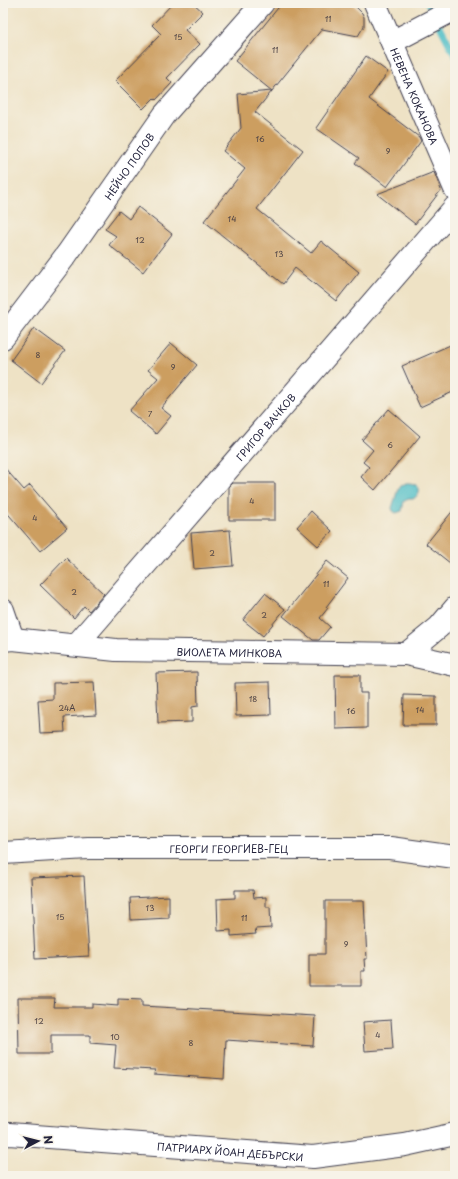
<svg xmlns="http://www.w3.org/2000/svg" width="458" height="1179" font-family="'Playpen Sans',sans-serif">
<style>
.water{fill:#51bfc7;stroke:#3a7081}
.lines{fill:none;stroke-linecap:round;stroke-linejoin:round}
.stream{stroke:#51bfc7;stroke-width:7}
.building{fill:#cc9e61}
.minor-casing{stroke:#413f50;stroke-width:24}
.minor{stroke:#fff;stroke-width:22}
.labels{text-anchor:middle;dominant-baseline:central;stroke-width:3;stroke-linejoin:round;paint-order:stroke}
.number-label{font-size:8px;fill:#4c4144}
.street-label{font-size:10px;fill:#22223b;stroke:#f7f3e8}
</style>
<rect width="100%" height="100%" fill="#f7f3e8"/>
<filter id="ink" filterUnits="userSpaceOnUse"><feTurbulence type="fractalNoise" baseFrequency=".025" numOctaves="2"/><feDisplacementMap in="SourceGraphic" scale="8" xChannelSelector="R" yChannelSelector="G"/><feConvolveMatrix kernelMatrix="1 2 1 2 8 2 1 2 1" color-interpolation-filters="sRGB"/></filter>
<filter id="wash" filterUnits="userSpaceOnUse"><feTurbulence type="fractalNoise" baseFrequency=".012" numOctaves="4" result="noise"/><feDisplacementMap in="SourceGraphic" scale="16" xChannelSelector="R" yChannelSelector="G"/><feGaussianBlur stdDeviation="0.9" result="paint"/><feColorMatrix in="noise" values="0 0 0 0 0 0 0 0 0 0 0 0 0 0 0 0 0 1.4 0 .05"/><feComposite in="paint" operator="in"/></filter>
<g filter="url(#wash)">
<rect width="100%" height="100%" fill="#eee2c5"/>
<path class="water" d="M406,483C418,482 425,491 413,499H409L404,501L402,511L396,513L393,511L392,508L398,489L400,486Z"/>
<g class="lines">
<path class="stream" d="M428,3L455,55"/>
</g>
<g id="blocks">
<path class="building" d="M173,3H193L203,12L185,30L200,44L167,78L172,83L156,100L154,98L143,109L115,81L161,34L152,25Z
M282,3H352L362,13L364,17V26L358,36L322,29L255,112L303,150L257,209L311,253L321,241L359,272L336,301L295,268L283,284L204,221L245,169L223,151L241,128L238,94L272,91L235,61Z
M366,56L388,72L369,99L419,137L421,141L387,187L355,163L359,158L316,128Z
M434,172L441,190L415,224L377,194Z
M138,207L172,234L143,272L109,245L116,236L105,229L119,211L129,219Z
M34,328L65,351L41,383L11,360Z
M171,343L197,365L161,408L171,416L156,434L129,411L158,378L148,370Z
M455,343V391L420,407L402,366Z
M389,409L420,436L375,490L361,477L369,467L363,462L373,450L362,440Z
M3,466L24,490L30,485L67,528L40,551L3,508Z
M233,483H275V520H229V487Z
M455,508V567L426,544Z
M311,511L332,531L318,546L297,527Z
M230,530L233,566L194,569L191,533Z
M66,558L104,594L89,611L84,606L74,618L40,585Z
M327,561L348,578L326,607L328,608L320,618L330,627L319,640H313L283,616Z
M265,593L285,609L263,636L243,620Z
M197,672L198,706L192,707V722L158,723L156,673Z
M335,675H360V693H367V728L336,729Z
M94,682L96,715L64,717L65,732L40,733L38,700L53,699V683Z
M270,682L271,715L236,716L235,683Z
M404,695L436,696V725H403Z
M84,876L89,956L35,959L31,878Z
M235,890H253L254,898L266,897V907H270L271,928L255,929L256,934L231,936V930L218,931L217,899L235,898Z
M169,896V918L131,920L130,898Z
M325,901H364L367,959H364L365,971H361V986H309V954H325Z
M18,998H55L54,1007H92V1004L118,1006V999L142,1000V1006L315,1016L313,1046L226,1040L224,1079L154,1074L155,1070L114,1068L116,1045L90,1043V1035H51V1054H19Z
M391,1020L393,1049L365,1051L363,1022Z"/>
</g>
</g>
<g filter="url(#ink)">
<use href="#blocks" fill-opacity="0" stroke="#413f50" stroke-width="1"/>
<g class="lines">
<g class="minor-casing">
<g id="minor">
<path id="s1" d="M375,3L455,189"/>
<path d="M392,42L455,9"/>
<path id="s2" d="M3,338L67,254L164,115L263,3"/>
<path d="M3,610L13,639"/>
<path id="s3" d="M3,640L13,639L116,650L406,654L455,665"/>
<path id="s4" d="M76,645L455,207"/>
<path d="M406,654L439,627L455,608"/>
<path id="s5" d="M3,853L88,848H390L455,857"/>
<path id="s6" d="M3,1135L9,1134L313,1157L405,1145L455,1134"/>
</g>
</g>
<use href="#minor" class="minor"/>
</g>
</g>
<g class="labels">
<g class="number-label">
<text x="328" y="19">11</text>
<text x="178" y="37">15</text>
<text x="275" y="50">11</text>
<text x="260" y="139">16</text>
<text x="388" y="151">9</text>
<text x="232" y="219">14</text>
<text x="140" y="240">12</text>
<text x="279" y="254">13</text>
<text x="38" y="355">8</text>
<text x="173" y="367">9</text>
<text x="150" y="414">7</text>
<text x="390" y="445">6</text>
<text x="252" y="501">4</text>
<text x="35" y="518">4</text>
<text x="212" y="553">2</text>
<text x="326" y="584">11</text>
<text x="74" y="592">2</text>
<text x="264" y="615">2</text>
<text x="253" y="699">18</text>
<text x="67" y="708">24А</text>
<text x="420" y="710">14</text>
<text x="351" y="711">16</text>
<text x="150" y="908">13</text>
<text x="60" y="917">15</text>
<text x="244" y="918">11</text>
<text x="346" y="944">9</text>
<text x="39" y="1021">12</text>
<text x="378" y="1035">4</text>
<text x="115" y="1037">10</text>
<text x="191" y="1043">8</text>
</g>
<g class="street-label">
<text stroke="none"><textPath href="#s1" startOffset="101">НЕВЕНА КОКАНОВА</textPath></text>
<text stroke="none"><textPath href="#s2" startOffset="213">НЕЙЧО ПОПОВ</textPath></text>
<text stroke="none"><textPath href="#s4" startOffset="289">ГРИГОР ВАЧКОВ</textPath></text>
<text stroke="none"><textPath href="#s3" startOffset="227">ВИОЛЕТА МИНКОВА</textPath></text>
<text stroke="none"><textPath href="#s5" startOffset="226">ГЕОРГИ ГЕОРГИЕВ-ГЕЦ</textPath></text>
<text stroke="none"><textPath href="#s6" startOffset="228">ПАТРИАРХ ЙОАН ДЕБЪРСКИ</textPath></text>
</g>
</g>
<rect width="458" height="1179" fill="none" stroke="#f7f3e8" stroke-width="16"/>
<g transform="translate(38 1141) rotate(83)" stroke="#f7f3e8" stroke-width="3" paint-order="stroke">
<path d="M0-3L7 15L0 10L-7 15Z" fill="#22223b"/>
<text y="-6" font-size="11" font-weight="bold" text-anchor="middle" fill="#22223b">N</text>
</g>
</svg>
